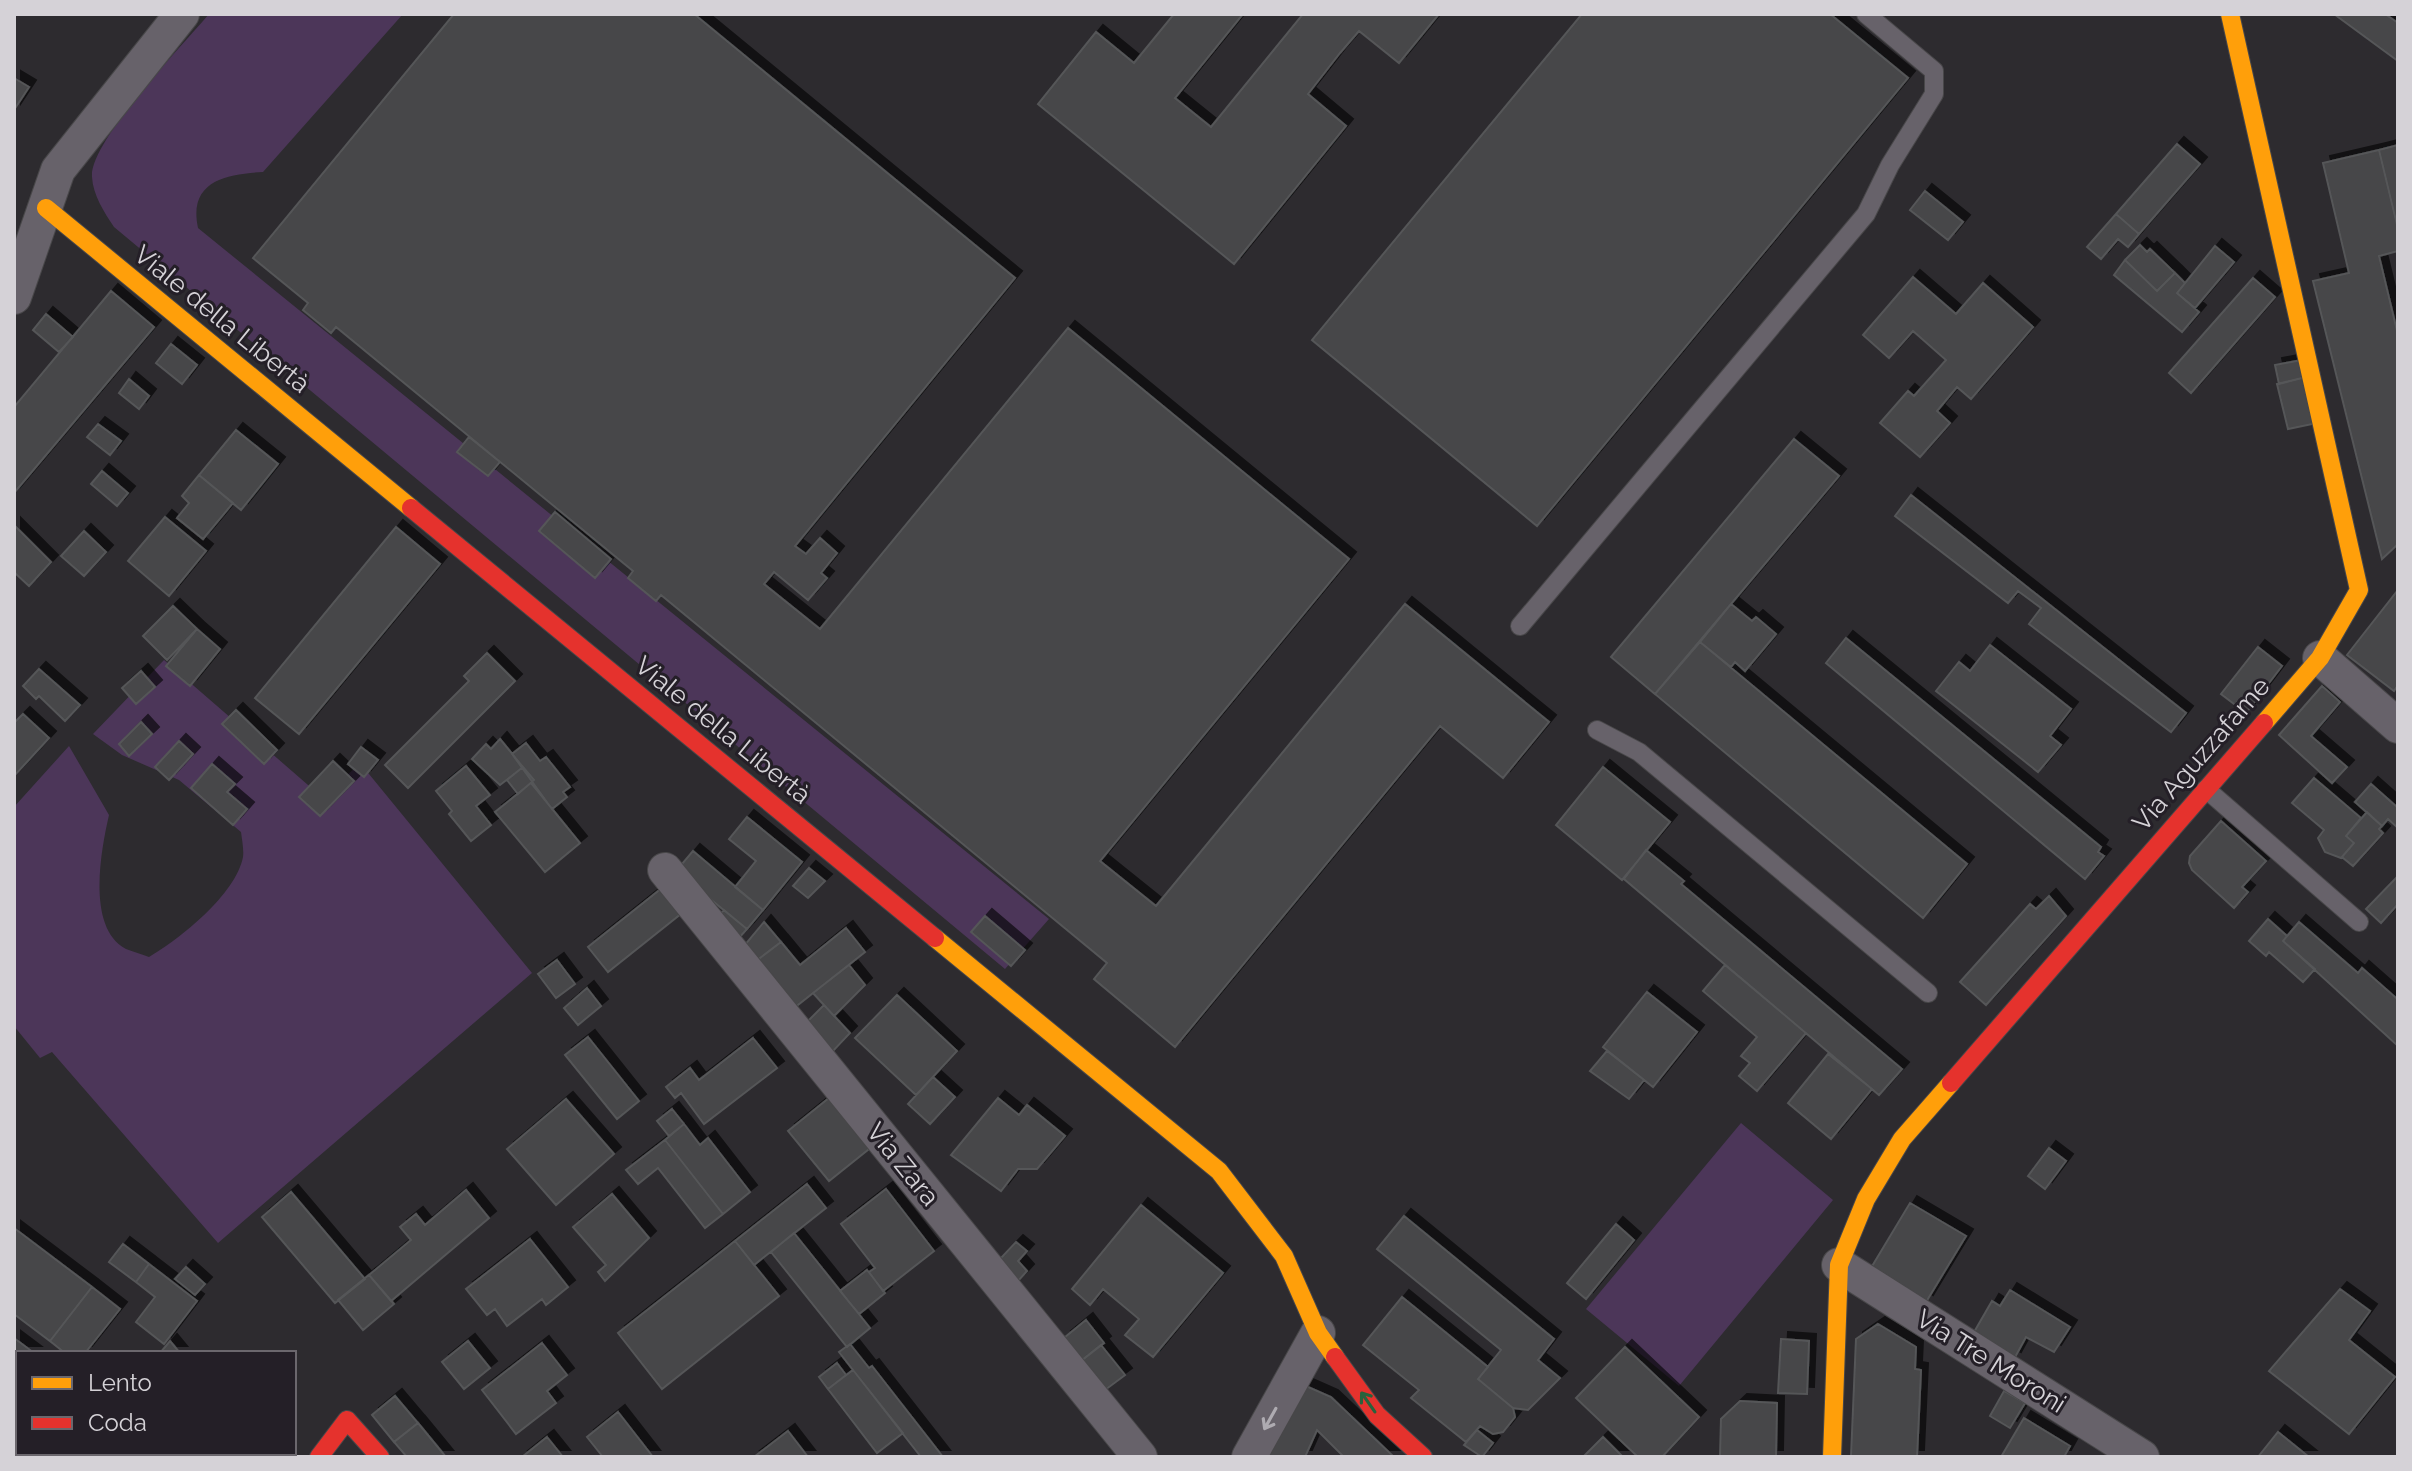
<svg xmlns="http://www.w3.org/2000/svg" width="2412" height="1471" font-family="Raleway,sans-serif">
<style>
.green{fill:#4c3659}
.building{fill:#464648;stroke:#555658;stroke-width:2;filter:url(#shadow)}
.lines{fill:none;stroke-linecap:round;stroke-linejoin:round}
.lane-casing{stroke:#484749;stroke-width:20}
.street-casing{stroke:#484749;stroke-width:36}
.slow-casing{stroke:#484749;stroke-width:20}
.jam-casing{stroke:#484749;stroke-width:20}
.lane{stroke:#67626a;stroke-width:18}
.street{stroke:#67626a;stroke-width:34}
.slow{stroke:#ff9f0a;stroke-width:18}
.jam{stroke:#e5322d;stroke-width:18}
.oneway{stroke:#29623c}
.oneway2{stroke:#aeabb1}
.labels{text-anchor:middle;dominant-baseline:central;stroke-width:6;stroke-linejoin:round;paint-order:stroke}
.street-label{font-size:26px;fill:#d5d2d7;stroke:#241f27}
</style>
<defs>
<filter id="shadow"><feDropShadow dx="7" dy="-7" stdDeviation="0" flood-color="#0009"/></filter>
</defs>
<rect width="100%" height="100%" fill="#2d2b2f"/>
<path class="green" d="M209,14H403L263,172C226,174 188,181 198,228L1049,919L1005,969L114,227C104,212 93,195 92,177C90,141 183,45 209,14Z
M164,660L323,798L360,763L532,973L218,1243L52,1052L40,1058L14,1026V807L69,746L109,815C101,850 86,928 126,949C133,952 142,954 149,957C180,939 236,894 243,857C244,850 242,840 241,832L179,780L122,755L93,734Z
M1741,1123L1833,1200L1679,1386L1586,1309Z"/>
<path class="building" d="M454,14H694L1015,278L795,546L806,554L820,538L837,553L821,573L827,578L808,600L774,572L764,584L820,629L1068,328L1349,559L1100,861L1156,906L1405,604L1549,722L1503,778L1440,726L1175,1047L1094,979L1107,963L661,595L656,601L628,578L633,571L336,327L331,333L303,310L308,303L253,258Z
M1174,14H1243L1175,98L1211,127L1303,14H1439L1399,63L1359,31L1340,53L1308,94L1346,126L1234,264L1038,104L1096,32L1134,63Z
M1582,14H1830L1908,78L1537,526L1312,340Z
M2334,14H2385L2398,23V61Z
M14,78L29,87L14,110Z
M2177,144L2200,164L2139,234L2116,214Z
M2398,145V229L2379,150Z
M2379,150L2398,229V251L2379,256L2398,335V544L2382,559L2313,281L2349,273L2323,163Z
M1925,191L1963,222L1948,240L1910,210Z
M2116,214L2139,234L2128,247L2118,239L2101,259L2087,247Z
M2140,245L2147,252L2150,249L2175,273L2157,291L2125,260Z
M2215,246L2234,262L2195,308L2177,293Z
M2125,260L2157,291L2175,273L2185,283L2177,293L2199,312L2182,332L2114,275Z
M1913,277L1956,314L1983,283L2033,327L1971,399L1957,387L1937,411L1950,423L1920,457L1880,423L1908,391L1914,396L1946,360L1913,331L1889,358L1863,335Z
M2253,278L2275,297L2191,393L2169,373Z
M111,291L154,327L14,493V407Z
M46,314L73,337L59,352L33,330Z
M171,344L197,365L182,384L156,363Z
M2302,360L2306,377L2279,384L2275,365Z
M2306,377L2317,423L2288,429L2277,384Z
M129,379L149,396L139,409L119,393Z
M98,424L121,441L110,455L87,437Z
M236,430L278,464L241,510L199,475Z
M469,437L500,462L488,476L457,452Z
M1794,439L1839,476L1655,694L1611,657Z
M102,471L128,493L117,506L91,484Z
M199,475L233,503L203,539L177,518L189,503L182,496Z
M1911,495L2186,713L2171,732L2029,624L2041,608L2018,591L2008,603L1895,516Z
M555,512L611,559L595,578L539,531Z
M165,517L206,551L169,596L128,561Z
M14,525L51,562L29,586L14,572Z
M396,527L440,564L299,734L255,698Z
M84,531L106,552L84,576L61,556Z
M2398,590V685L2394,691L2347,655Z
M1731,604L1752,621L1756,617L1776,634L1745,671L1735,662L1731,667L1700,642Z
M173,606L197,629L167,660L143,636Z
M197,629L220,649L190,686L166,666Z
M1846,638L2101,847L2098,852L2104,856L2085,879L1826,663Z
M1700,642L1967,864L1923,918L1655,694Z
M1990,645L2071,709L2050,736L2061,745L2038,772L1936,691L1959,662L1970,671Z
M2258,647L2282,666L2246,713L2221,694Z
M487,653L515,681L408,788L385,765L469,681L464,676Z
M39,669L80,705L65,721L39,696L36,699L23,686Z
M141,671L155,687L136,704L122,688Z
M2322,686L2340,702L2311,736L2347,767L2332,783L2279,735Z
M236,710L277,750L264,764L222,724Z
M23,714L49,738L14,776V723Z
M141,722L152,734L129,756L119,744Z
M500,739L523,767L500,785L472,759L486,744L491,749Z
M179,741L193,754L169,780L155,767Z
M526,743L540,761L546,757L570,787L563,792L567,797L552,809L512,754Z
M361,747L378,760L364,777L348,764Z
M333,761L354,781L320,816L299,797Z
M212,764L235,784L227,792L247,809L233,825L191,788Z
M466,766L490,795L476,806L491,825L471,841L449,814L452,811L436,791Z
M523,767L534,780L518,794L507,780Z
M1603,767L1670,822L1622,880L1556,825Z
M2314,778L2361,818L2346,836L2354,843L2341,858L2325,852L2318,838L2324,830L2292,803Z
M531,783L580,843L545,872L495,812Z
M2371,784L2398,808V828L2388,819L2382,826L2355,802Z
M2367,812L2382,826L2379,829L2383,833L2353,866L2342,857L2354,843L2346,836Z
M747,817L802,862L763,910L735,887L756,861L729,839Z
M2221,821L2266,861L2242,887L2248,892L2234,908L2192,870L2189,863L2190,856Z
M1646,850L1684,881L1681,884L1902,1069L1879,1095L1624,879Z
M693,851L763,910L747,929L676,871Z
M809,868L825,881L808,898L793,886Z
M2398,876V904L2381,923L2366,909Z
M667,884L687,909L608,972L588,947Z
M2049,896L2066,916L1986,1005L1960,982L2030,904L2036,909Z
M724,910L747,929L738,939L719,915Z
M985,916L1025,950L1011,966L971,932Z
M2268,919L2287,936L2283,941L2315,969L2303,982L2269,952L2266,956L2249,941Z
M764,922L781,942L756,961L744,946Z
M2299,922L2358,973L2362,968L2396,998L2398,996V1046L2283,941Z
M846,928L865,952L794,1008L756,961L781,942L800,965Z
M557,960L575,984L556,998L538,974Z
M849,965L865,985L834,1016L813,993Z
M1725,965L1806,1033L1757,1091L1739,1076L1750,1063L1741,1056L1757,1037L1703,991Z
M587,988L601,1006L578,1025L564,1008Z
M1647,992L1697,1032L1653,1087L1603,1047Z
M897,995L957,1051L916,1095L855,1038Z
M824,1005L850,1033L831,1053L806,1023Z
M588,1037L639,1101L617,1119L565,1055Z
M753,1038L777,1068L704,1124L681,1093L675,1098L666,1087L690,1068L699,1080Z
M1607,1051L1644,1080L1629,1099L1590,1071Z
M1828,1054L1872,1089L1831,1139L1788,1103Z
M933,1077L955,1097L930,1124L908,1104Z
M834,1094L874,1145L829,1181L788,1131Z
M998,1098L1019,1115L1027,1105L1065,1136L1037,1169H1018L1001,1191L951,1155Z
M566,1099L614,1154L556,1205L507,1149Z
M672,1109L684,1124L669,1136L657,1121Z
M684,1124L700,1145L708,1138L750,1192L723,1214L665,1140Z
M665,1140L723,1214L705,1228L658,1168L638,1184L626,1170Z
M2049,1148L2066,1161L2045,1189L2028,1176Z
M807,1184L826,1208L754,1265L735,1241Z
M886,1189L934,1251L883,1291L869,1272L875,1268L841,1224Z
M466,1190L489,1218L391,1301L369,1275L411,1240L400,1227L416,1214L425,1225Z
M291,1192L365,1279L335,1303L262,1217Z
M612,1194L649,1238L605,1281L598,1272L606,1265L573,1227Z
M1910,1203L1966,1236L1926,1302L1871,1268Z
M1141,1205L1223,1273L1153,1357L1125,1335L1139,1319L1103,1289L1090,1305L1072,1289Z
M1404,1216L1554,1339L1538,1360L1560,1378L1528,1410L1513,1408L1478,1379L1501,1350L1377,1249Z
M1616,1224L1634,1240L1586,1299L1567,1283Z
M14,1228L92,1287L50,1341L14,1314Z
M794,1233L870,1328L847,1347L771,1252Z
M530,1239L568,1287L546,1305L542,1299L507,1326L495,1309L487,1315L466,1289Z
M735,1241L779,1296L662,1389L618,1333Z
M1016,1242L1027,1251L1018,1261L1027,1271L1018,1281L1000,1259Z
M123,1244L149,1264L136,1282L109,1262Z
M149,1264L197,1301L164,1344L136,1322L155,1297L136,1282Z
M186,1267L205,1284L195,1295L175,1279Z
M867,1270L885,1293L859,1314L840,1291Z
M369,1275L394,1304L363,1330L338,1300Z
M92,1287L120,1309L85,1353H65L50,1341Z
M2340,1289L2370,1311L2349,1340L2395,1377L2349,1434L2269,1371Z
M2010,1290L2070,1327L2054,1352L2026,1337L2014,1359L1973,1334L1992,1301L2000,1306Z
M1402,1297L1488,1367L1478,1379L1513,1408L1515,1417L1503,1432L1493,1434L1480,1426L1466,1442L1411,1398L1419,1390L1363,1345Z
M1086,1320L1104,1343L1081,1361L1064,1338Z
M1878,1324L1916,1347L1915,1369L1921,1370L1917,1457H1851L1856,1339Z
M14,1338L34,1353H18V1429L14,1426Z
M1781,1339L1809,1341L1807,1394L1778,1393Z
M170,1341L180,1353H160Z
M468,1341L490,1368L464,1389L442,1362Z
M542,1343L567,1375L547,1391L556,1403L516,1434L482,1390Z
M850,1344L869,1368L872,1366L943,1457H921L839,1352Z
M1101,1345L1125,1375L1105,1390L1081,1361Z
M1625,1347L1699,1417L1662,1457H1638L1576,1398Z
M837,1363L846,1375L828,1389L819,1377Z
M853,1370L903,1433L877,1453L828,1389Z
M1299,1383L1331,1397L1394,1457H1344L1317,1430L1305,1457H1258Z
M2004,1391L2025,1403L2010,1428L1990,1416Z
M395,1396L418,1423L394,1442L372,1415Z
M1740,1401L1777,1403L1776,1457H1720L1721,1419Z
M618,1412L653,1457H603L587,1437Z
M2024,1418L2070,1446L2064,1457H2001Z
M418,1423L446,1457H407L394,1442Z
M1477,1430L1493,1443L1482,1457L1464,1445Z
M788,1431L808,1457H754Z
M2278,1432L2309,1457H2258Z
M18,1434V1453H75L72,1457H14V1439Z
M547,1437L563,1457H522Z
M1603,1437L1623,1457H1583Z
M190,1453H235L239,1457H194Z
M235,1453H269L273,1457H239Z"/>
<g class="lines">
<g class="lane-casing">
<path id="lane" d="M1520,626L1866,214L1890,165L1934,94V71L1866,14
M1597,730L1639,752L1928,993
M2206,789L2359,922"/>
</g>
<g class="street-casing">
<path id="street" d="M14,297L58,170L182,14
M2320,658L2398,726
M665,870L1140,1457
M1839,1265L2142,1457
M1249,1457L1318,1333"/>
</g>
<g class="slow-casing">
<path id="slow" d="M2230,14L2359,590L2320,658L2264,723
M46,208L411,508
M935,938L1219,1171L1284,1256L1318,1333L1335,1357
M1832,1457L1839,1265L1866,1199L1902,1139L1951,1083"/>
</g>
<g class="jam-casing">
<path id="jam" d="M411,508L935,938
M1951,1083L2264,723
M1335,1357L1377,1415L1423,1457
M319,1457L347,1420L380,1457"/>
</g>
<use href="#lane" class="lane"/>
<use href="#street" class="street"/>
<use href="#slow" class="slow"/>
<use href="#jam" class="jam"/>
</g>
<defs><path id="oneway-shaft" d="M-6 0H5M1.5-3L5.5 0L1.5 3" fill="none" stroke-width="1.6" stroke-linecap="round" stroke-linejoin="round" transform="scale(2)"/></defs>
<use class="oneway" href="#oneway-shaft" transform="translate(1368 1402) rotate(-125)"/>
<use class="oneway2" href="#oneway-shaft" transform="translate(1270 1419) rotate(119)"/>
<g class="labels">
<g class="street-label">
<text transform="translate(222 319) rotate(39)">Viale della Libertà</text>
<text transform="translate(723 730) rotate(39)">Viale della Libertà</text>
<text transform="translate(2201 754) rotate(-49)">Via Aguzzafame</text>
<text transform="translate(903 1164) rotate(51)">Via Zara</text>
<text transform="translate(1991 1361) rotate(32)">Via Tre Moroni</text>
</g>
</g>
<rect width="2412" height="1471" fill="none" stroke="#d5d2d7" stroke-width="32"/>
<rect x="16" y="1351" width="280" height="104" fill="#241f27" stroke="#6b676d" stroke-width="2"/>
<rect x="32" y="1377" width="40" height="12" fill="#ff9f0a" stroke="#6b676d" stroke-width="2"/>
<text x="88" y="1391" font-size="24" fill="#d5d2d7">Lento</text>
<rect x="32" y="1417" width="40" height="12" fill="#e5322d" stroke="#6b676d" stroke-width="2"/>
<text x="88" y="1431" font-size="24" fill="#d5d2d7">Coda</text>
</svg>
